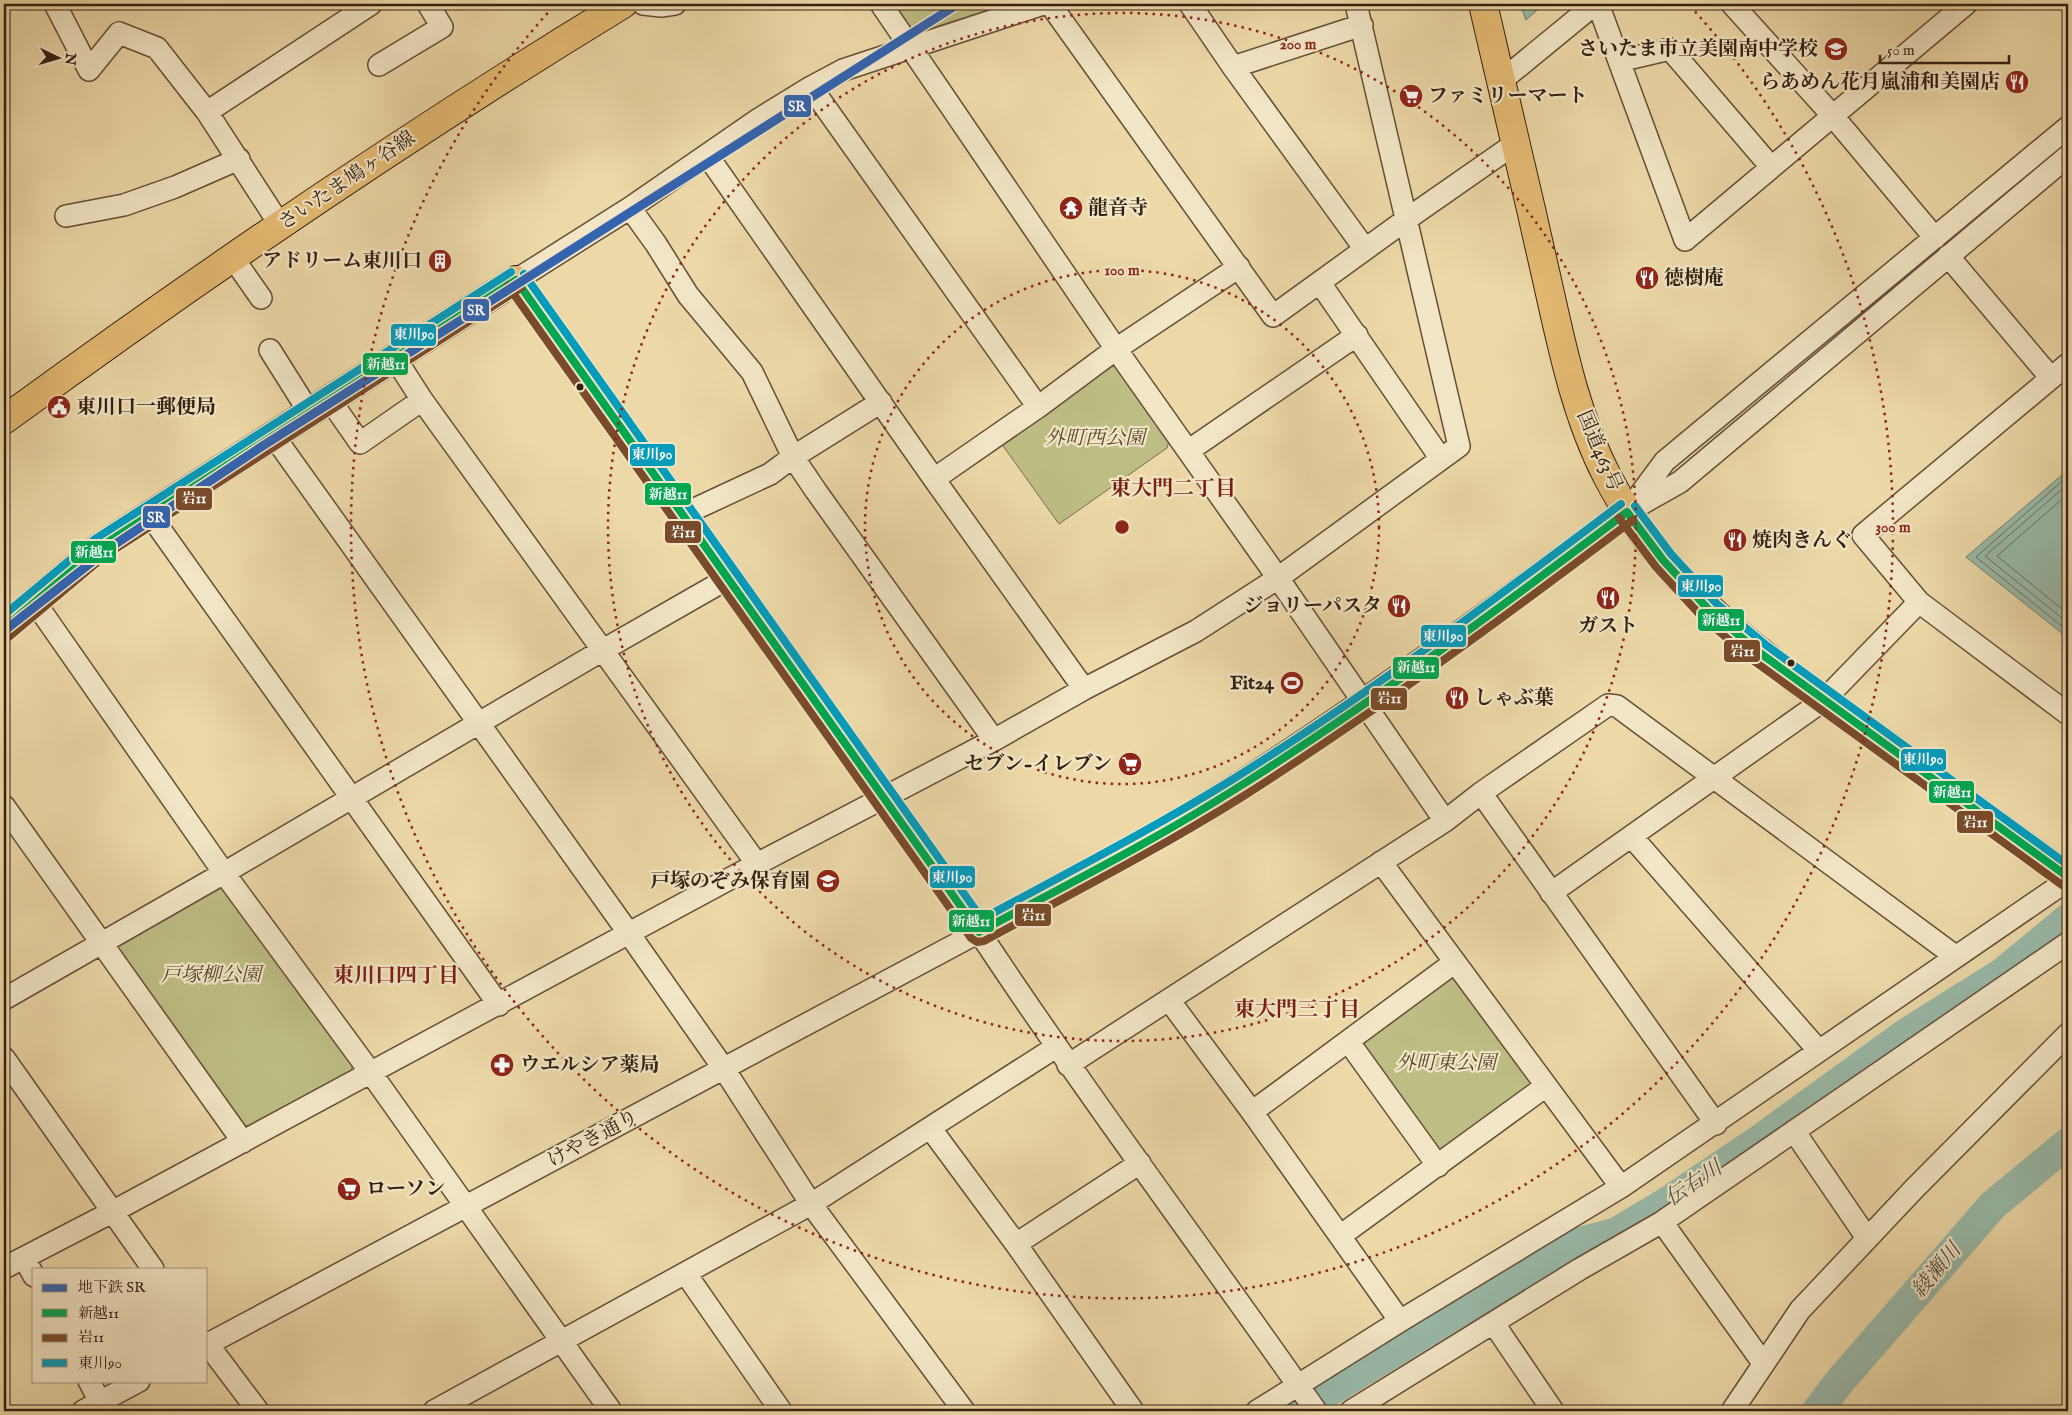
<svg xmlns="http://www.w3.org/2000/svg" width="2072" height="1415" font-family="'IM FELL English','Noto Serif JP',serif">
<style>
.green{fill:#bdbe84;stroke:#796f4c}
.water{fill:#99baaa;stroke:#717c6e}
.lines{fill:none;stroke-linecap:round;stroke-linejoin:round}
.shore{stroke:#676d5f;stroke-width:1}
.river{stroke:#99baaa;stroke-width:31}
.minor-casing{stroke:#634e39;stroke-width:24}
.major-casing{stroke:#352014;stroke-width:30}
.highway-casing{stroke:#352014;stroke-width:30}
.minor{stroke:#f3e6c6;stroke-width:21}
.major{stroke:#e6bc74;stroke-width:28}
.highway{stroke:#e6bc74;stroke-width:28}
.bus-1-casing{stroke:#f3e6c6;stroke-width:11}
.bus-2-casing{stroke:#f3e6c6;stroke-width:11}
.bus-3-casing{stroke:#f3e6c6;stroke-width:11}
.bus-1{stroke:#00a651;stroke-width:8}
.bus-2{stroke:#7a4b2a;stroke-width:8}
.bus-3{stroke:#059bbb;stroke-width:8}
.metro-1-casing{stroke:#f3e6c6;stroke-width:12}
.metro-1{stroke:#3564af;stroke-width:9}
.ring{fill:none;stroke:#8f2418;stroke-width:2.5;stroke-dasharray:2.5 5}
.bus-dot{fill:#352014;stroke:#f3e6c6;stroke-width:2}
.labels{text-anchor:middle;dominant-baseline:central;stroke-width:4.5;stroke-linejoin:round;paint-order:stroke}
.poi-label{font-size:20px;font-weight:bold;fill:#352014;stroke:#f3e6c6;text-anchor:start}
.street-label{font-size:20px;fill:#352014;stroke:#f3e6c6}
.park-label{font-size:20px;font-style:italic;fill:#574830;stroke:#f3e6c6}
.neighbourhood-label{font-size:21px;font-weight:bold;fill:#7a1f14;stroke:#f3e6c6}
.water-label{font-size:21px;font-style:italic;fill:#534e41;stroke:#f3e6c6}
.centre{fill:#8f2418;stroke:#f3e6c6;stroke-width:2.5}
.ring-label{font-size:15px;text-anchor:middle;font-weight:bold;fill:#8f2418;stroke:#f3e6c6;stroke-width:4.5;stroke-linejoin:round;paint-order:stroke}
.line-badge{stroke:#f3e6c6;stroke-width:2}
.badge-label{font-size:14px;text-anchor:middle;font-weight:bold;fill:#fff}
</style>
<rect width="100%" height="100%" fill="#edd9a8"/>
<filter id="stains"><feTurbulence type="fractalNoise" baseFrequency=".004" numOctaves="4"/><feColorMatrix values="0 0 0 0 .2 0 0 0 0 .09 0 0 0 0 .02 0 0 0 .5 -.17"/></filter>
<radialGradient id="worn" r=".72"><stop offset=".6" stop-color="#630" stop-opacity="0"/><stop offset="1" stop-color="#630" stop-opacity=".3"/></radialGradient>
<path class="green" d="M893,4H1007L919,32L913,30Z
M1110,366L1117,367L1169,441L1167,448L1059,524L1001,443Z
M214,886L229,889L353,1063L350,1076L253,1127L239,1124L117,954L119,941Z
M1451,973L1534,1080V1088L1440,1154L1357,1040Z"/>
<path class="water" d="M1520,4H1544L1526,20Z
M2068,470V638L1966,557Z"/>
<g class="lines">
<path class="shore" d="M2068,476L1976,557L2068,631
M2068,484L1985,556L2068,623
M2068,494L1997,556L2068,614"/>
<path class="river" d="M1297,1411L1448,1318L1574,1244L1616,1233L1666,1203L1761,1139L1907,1033L2004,972L2068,919
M1817,1411L1840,1381L1993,1205L2068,1143"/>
<g class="minor-casing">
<path id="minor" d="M55,4L89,70L119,33L157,48L207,112L280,225
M643,4L661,6L675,4
M881,4L1116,349L1278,578L1445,821
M1050,4L1273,316L1407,219L1516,143
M1190,4L1233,67L1365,249
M1598,4L1685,240L1966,4
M1732,4L1832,115L1935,238
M1619,61L1670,49L1771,167
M379,65L442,27L428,4
M1233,67L1362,25
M1501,81L1595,4
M811,87L1038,407
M207,112L371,4
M707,155L934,479L1084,689
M630,208L656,244L688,295L752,372L793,457L816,491L994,740
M66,216L124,205L175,187L239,159
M1948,256L2051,378
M233,258L261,298
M516,280L630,208L759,119L811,87L843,70L1043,4
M1320,283L1441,459
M270,350L309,412
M395,358L422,400L757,864
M2068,364L1863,535L1919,602L2068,714
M330,400L360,443L422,400
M273,435L630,935L724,1069L811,1204L964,1411
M1188,451L1357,335
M934,479L1038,407L1116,349L1239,267
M1634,508L1680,482L2068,156
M1627,512L1665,461L2068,127
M150,515L499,1005
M682,515L770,474L793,457L881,402
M34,601L224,873L371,1073L611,1411
M1481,793L1716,1124
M4,806L243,1142
M1632,837L1819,1051
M1381,862L1621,1187
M1551,893L1824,700L1919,602
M4,999L224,873L603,650L727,579
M1169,1000L1252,1112L1400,1321
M1348,1041L1438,1166
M4,1058L153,1269
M1068,1065L1445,821L1481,793L1608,705L1617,706L1955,956
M1252,1112L1455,962
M931,1129L1016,1244L1133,1411
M1794,1131L1867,1238
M1662,1222L1763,1363
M1340,1236L1546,1086
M1016,1244L1140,1163
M24,1258L34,1276
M4,1268L112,1212L757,864L994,740L1084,689L1196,631L1278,578L1459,446L1356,4
M686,1274L781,1411
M1494,1324L1553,1411
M206,1342L258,1411
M206,1345L979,932C1087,1095 1204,1251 1316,1411
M89,1381L100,1402
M83,1411L139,1381
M434,1411L811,1204L1056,1047
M1257,1411L1400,1321L1621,1187L2068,880
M1351,1411L1580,1269L1662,1222L2068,943
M1732,1411L1800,1310L1914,1189L2068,1034"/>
</g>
<g class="major-casing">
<path id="major" d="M4,420C205,273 411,133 623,4
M4,628L100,547L516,280L979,932C1066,885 1154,840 1237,788C1371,702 1500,608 1627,512"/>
</g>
<g class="highway-casing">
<path id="highway" d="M1483,4C1503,88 1523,173 1542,258C1559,331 1572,408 1607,476C1666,591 1768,660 1870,733C1936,781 2002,829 2068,877"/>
</g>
<use href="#minor" class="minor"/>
<use href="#major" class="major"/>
<use href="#highway" class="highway"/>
<g class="bus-1-casing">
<path id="bus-1" d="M516,280L979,932C1066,885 1154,841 1237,788C1372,703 1500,608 1627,512
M1627,512L1663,560L1709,610L1760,653L2068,877
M4,628L100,547L516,280"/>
</g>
<g class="bus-2-casing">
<path id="bus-2" d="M508,286L971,938L977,942L984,941C1071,894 1159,849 1242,797C1377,711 1506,616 1633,520
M1619,518L1656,567L1702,617L1754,661L2062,885
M10,636L106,555L521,288"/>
</g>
<g class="bus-3-casing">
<path id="bus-3" d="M524,274L982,919C1065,874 1149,831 1230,781C1365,697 1494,600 1621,504
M1635,506L1671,554L1716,603L1766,645L2068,865
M4,615L95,539L511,272"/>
</g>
<use href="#bus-1" class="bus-1"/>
<use href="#bus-2" class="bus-2"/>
<use href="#bus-3" class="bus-3"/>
<g class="metro-1-casing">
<path id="metro-1" d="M4,631L111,547L261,447L958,4"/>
</g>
<use href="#metro-1" class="metro-1"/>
</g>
<g class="ring">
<circle cx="1122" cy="527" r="257"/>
<circle cx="1122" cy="527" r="514"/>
<path d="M1690 6A771 771 0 1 1 554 6"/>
</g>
<defs>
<g id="school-disc" transform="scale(1.25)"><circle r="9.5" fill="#8f2418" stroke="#f3e6c6"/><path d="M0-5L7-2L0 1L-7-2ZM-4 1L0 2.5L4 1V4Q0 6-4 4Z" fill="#fff"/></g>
<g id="restaurant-disc" transform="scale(1.25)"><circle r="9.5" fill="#8f2418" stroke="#f3e6c6"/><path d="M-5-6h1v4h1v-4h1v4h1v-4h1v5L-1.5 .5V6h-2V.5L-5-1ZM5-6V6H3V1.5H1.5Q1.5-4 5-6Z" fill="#fff"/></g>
<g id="supermarket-disc" transform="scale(1.25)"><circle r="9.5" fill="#8f2418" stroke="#f3e6c6"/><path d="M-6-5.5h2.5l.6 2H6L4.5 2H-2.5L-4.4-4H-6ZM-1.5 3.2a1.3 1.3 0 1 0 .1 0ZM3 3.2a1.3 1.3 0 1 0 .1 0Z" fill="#fff"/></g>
<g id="temple-disc" transform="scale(1.25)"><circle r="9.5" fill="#8f2418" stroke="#f3e6c6"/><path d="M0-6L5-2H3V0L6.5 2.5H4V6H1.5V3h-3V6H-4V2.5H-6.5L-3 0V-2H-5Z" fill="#fff"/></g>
<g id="building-disc" transform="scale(1.25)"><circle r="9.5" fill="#8f2418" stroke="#f3e6c6"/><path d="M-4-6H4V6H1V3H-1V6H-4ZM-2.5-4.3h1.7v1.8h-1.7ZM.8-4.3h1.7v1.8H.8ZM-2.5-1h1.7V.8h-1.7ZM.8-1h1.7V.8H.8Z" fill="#fff"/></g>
<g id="civic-disc" transform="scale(1.25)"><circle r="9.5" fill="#8f2418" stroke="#f3e6c6"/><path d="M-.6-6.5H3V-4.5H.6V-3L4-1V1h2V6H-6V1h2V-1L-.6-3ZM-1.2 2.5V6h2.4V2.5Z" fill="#fff"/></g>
<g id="stadium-disc" transform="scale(1.25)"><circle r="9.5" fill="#8f2418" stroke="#f3e6c6"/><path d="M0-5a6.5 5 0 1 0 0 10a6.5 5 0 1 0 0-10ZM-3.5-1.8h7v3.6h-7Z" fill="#fff"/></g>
<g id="pharmacy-disc" transform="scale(1.25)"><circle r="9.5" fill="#8f2418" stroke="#f3e6c6"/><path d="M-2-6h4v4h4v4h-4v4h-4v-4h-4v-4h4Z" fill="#fff"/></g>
</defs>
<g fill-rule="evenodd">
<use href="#school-disc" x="1836" y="49"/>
<use href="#restaurant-disc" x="2017" y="82"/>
<use href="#supermarket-disc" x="1411" y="96"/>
<use href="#temple-disc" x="1071" y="208"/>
<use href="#building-disc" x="440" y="261"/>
<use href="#restaurant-disc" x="1647" y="278"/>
<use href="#civic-disc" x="59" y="407"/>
<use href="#restaurant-disc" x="1735" y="540"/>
<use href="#restaurant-disc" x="1608" y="598"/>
<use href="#restaurant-disc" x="1399" y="606"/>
<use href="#stadium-disc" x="1292" y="683"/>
<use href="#restaurant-disc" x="1457" y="698"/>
<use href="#supermarket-disc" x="1130" y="764"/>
<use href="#school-disc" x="828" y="881"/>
<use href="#pharmacy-disc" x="502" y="1065"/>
<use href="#supermarket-disc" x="349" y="1189"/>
</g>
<g class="bus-dot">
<circle cx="580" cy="387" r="4.5"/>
<circle cx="1791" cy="663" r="4.5"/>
</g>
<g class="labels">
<g class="poi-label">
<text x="1818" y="49" text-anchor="end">さいたま市立美園南中学校</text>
<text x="2000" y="82" text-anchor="end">らあめん花月嵐浦和美園店</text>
<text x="1428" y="96">ファミリーマート</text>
<text x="1088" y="208">龍音寺</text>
<text x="422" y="261" text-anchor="end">アドリーム東川口</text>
<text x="1664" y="278">徳樹庵</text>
<text x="76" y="407">東川口一郵便局</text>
<text x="1752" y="540">焼肉きんぐ</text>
<text x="1382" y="606" text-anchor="end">ジョリーパスタ</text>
<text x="1608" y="626" text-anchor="middle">ガスト</text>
<text x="1274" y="683" text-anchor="end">Fit24</text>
<text x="1474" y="698">しゃぶ葉</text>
<text x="1112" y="764" text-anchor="end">セブン-イレブン</text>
<text x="810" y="881" text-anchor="end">戸塚のぞみ保育園</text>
<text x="520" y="1065">ウエルシア薬局</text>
<text x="366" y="1189">ローソン</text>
</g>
<g class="street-label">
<text transform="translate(347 181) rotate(-34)">さいたま鳩ヶ谷線</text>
<text transform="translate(1599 451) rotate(67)">国道463号</text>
<text transform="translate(593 1139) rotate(-28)">けやき通り</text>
</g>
<g class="park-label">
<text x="1095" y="438">外町西公園</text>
<text x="211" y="975">戸塚柳公園</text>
<text x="1446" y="1063">外町東公園</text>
</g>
<g class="neighbourhood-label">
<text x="1173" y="489">東大門二丁目</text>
<text x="396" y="976">東川口四丁目</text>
<text x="1297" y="1010">東大門三丁目</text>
</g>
<g class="water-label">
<text transform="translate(1694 1184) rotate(-34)">伝右川</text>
<text transform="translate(1937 1271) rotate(-50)">綾瀬川</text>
</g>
</g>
<circle cx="1122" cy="527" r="8" class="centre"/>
<g class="ring-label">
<text x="1298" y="49">200 m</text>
<text x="1122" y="275">100 m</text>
<text x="1893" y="532">300 m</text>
</g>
<g class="line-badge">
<rect x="783" y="94" width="29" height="24" rx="5" fill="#3564af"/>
<rect x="462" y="298" width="28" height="24" rx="5" fill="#3564af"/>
<rect x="390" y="323" width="47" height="24" rx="5" fill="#059bbb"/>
<rect x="362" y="352" width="47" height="24" rx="5" fill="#00a651"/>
<rect x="629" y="443" width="47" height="24" rx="5" fill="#059bbb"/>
<rect x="644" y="482" width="48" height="24" rx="5" fill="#00a651"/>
<rect x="175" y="487" width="38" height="24" rx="5" fill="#7a4b2a"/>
<rect x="142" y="505" width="29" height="24" rx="5" fill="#3564af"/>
<rect x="664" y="520" width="38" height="24" rx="5" fill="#7a4b2a"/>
<rect x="70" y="540" width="47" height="24" rx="5" fill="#00a651"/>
<rect x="1677" y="574" width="47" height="24" rx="5" fill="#059bbb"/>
<rect x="1697" y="608" width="48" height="24" rx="5" fill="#00a651"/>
<rect x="1420" y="624" width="47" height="24" rx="5" fill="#059bbb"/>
<rect x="1723" y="639" width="38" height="24" rx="5" fill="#7a4b2a"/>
<rect x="1392" y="656" width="48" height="24" rx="5" fill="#00a651"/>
<rect x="1370" y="687" width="38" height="24" rx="5" fill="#7a4b2a"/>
<rect x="1900" y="748" width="47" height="24" rx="5" fill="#059bbb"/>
<rect x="1928" y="780" width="47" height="24" rx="5" fill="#00a651"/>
<rect x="1956" y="810" width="38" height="24" rx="5" fill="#7a4b2a"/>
<rect x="929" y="865" width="47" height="24" rx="5" fill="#059bbb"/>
<rect x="1014" y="903" width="38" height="24" rx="5" fill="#7a4b2a"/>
<rect x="948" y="909" width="47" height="24" rx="5" fill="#00a651"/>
</g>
<g class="badge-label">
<text x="797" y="111">SR</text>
<text x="476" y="315">SR</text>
<text x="414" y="339">東川90</text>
<text x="386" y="369">新越11</text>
<text x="652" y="459">東川90</text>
<text x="668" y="499">新越11</text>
<text x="194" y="503">岩11</text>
<text x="156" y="522">SR</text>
<text x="683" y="537">岩11</text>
<text x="94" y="557">新越11</text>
<text x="1701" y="591">東川90</text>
<text x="1721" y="625">新越11</text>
<text x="1443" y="641">東川90</text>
<text x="1742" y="656">岩11</text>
<text x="1416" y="672">新越11</text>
<text x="1389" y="703">岩11</text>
<text x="1923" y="764">東川90</text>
<text x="1952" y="797">新越11</text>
<text x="1975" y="827">岩11</text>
<text x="952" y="882">東川90</text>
<text x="1033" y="920">岩11</text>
<text x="971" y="926">新越11</text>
</g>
<rect width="2072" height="1415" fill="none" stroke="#edd9a8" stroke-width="20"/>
<rect x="5" y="5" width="2062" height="1405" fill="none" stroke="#352014" stroke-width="2.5"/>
<rect x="10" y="10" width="2052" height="1395" fill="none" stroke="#352014"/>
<rect x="32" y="1268" width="175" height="115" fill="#f3e6c6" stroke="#a7977f"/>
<rect x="42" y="1284" width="25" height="8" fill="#3564af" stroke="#a7977f"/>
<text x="78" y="1292" font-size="15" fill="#352014">地下鉄 SR</text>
<rect x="42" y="1309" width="25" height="8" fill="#00a651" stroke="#a7977f"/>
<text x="78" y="1318" font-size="15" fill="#352014">新越11</text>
<rect x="42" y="1334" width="25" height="8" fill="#7a4b2a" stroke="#a7977f"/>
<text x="78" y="1342" font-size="15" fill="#352014">岩11</text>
<rect x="42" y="1359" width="25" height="8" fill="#059bbb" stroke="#a7977f"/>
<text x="78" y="1368" font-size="15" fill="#352014">東川90</text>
<g transform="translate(58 58) rotate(95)" stroke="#f3e6c6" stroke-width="4" paint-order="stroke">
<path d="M0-4L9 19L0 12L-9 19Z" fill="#352014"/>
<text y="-8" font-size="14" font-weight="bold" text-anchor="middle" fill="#352014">N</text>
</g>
<path d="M1880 55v8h129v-8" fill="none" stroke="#352014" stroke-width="2.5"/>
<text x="1887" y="55" font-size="15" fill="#352014" stroke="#f3e6c6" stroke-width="4" paint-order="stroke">50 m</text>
<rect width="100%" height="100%" filter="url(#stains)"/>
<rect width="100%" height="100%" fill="url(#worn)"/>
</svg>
